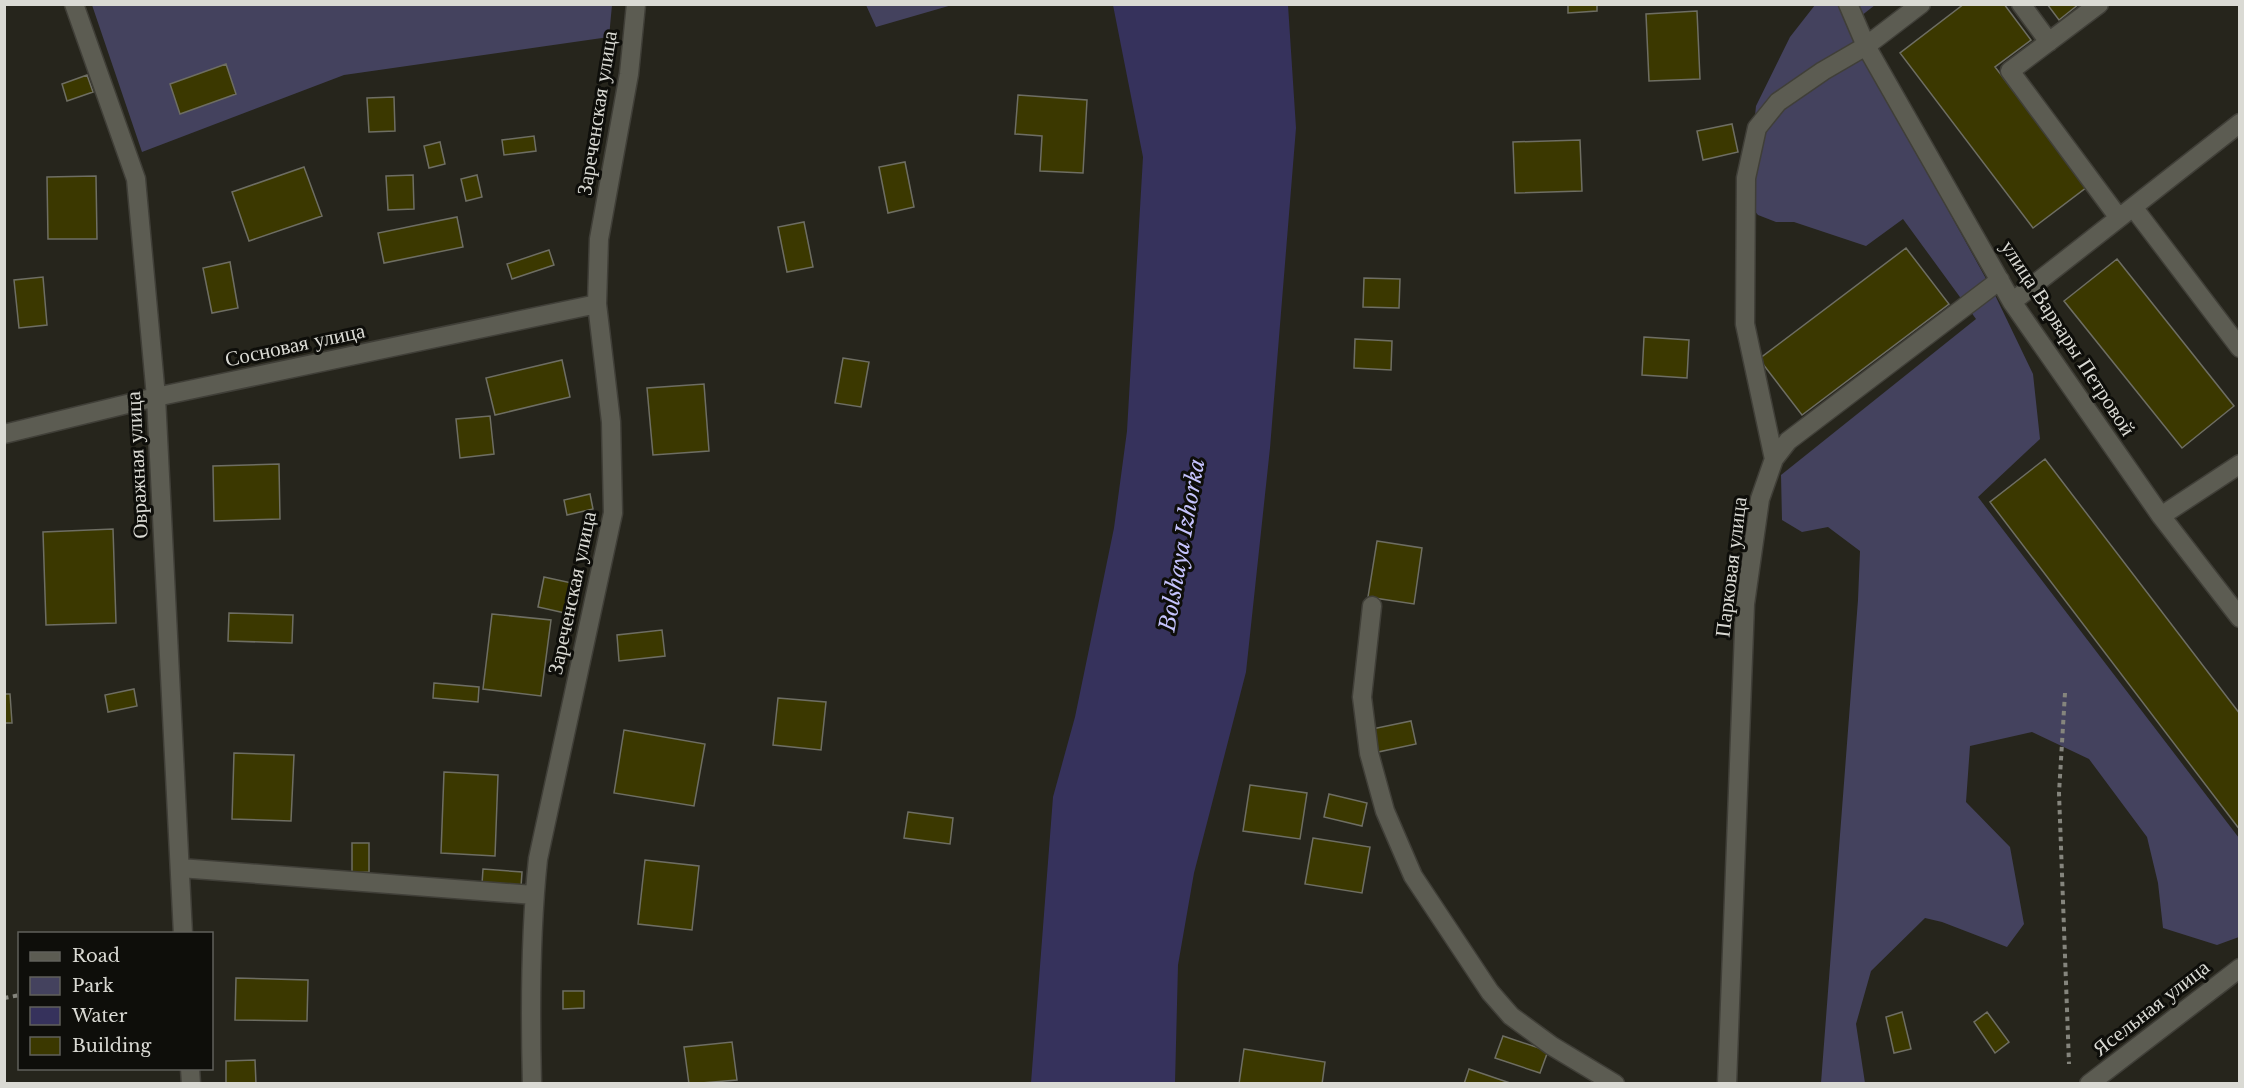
<svg xmlns="http://www.w3.org/2000/svg" width="2244" height="1088" font-family="'Libre Baskerville',serif">
<style>
.green{fill:#44425e}
.water{fill:#36325c}
.building{fill:#3b3800;stroke:#6e6e63;stroke-width:1.5}
.lines{fill:none;stroke-linecap:round;stroke-linejoin:round}
.minor-casing{stroke:#403f38;stroke-width:21}
.path{stroke:#85857d;stroke-width:4;stroke-dasharray:4.5 4.5;stroke-linecap:butt}
.minor{stroke:#5c5c52;stroke-width:18}
.labels{text-anchor:middle;dominant-baseline:central;stroke-width:6;stroke-linejoin:round;paint-order:stroke}
.street-label{font-size:21px;fill:#dadad4;stroke:#0e0e0a}
.water-label{font-size:22px;font-style:italic;fill:#c5c3fd;stroke:#0e0e0a}
</style>
<rect width="100%" height="100%" fill="#26251c"/>
<path class="green" d="M92,5H612L609,37L344,75L142,152Z
M866,5H952L876,27Z
M1815,5H1875L1847,27L1995,295L2033,374L2040,439L1978,497L2239,838V937L2217,945L2163,928L2158,883L2147,837L2089,759L2032,732L1970,746L1966,802L2010,847L2024,924L2007,947L1942,922L1925,918L1871,971L1856,1024L1865,1083H1821L1858,600L1860,551L1828,527L1802,532L1782,520L1781,475L1976,319L1903,219L1866,246L1794,222H1776L1758,215L1746,201L1756,106L1790,37Z"/>
<path class="water" d="M1113,5H1288L1296,128L1270,448L1246,672L1194,873L1178,965L1175,1083H1031L1053,797L1075,717L1114,528L1127,431L1143,157Z"/>
<path class="building" d="M1568,4H1597V11L1568,13Z
M1964,4H2004L2031,40L1995,67L2087,187L2033,228L1900,53Z
M2047,4H2079L2059,20Z
M1697,11L1700,79L1649,81L1646,14Z
M226,64L236,94L180,114L170,84Z
M87,75L93,92L67,101L62,84Z
M1018,95L1087,100L1083,173L1040,171L1042,136L1015,134Z
M394,97L395,131L369,132L367,98Z
M1732,124L1738,152L1703,160L1697,131Z
M534,136L536,151L504,155L502,140Z
M1580,140L1582,191L1515,193L1513,142Z
M440,142L445,164L429,168L424,146Z
M905,162L914,207L888,213L879,167Z
M304,167L322,216L249,241L232,192Z
M413,175L414,209L388,210L386,176Z
M477,175L482,197L466,201L461,179Z
M96,176L97,239H48L47,177Z
M457,217L463,247L384,263L378,233Z
M804,222L813,267L787,272L778,227Z
M1906,248L1949,304L1802,415L1759,359Z
M549,250L554,265L512,279L507,264Z
M2117,259L2234,406L2182,448L2064,301Z
M230,262L238,308L212,313L203,268Z
M43,277L47,325L19,328L14,280Z
M1364,278L1400,279L1399,308L1363,307Z
M1644,337L1689,340L1687,378L1642,375Z
M1355,339L1392,341L1391,370L1354,368Z
M843,358L869,362L861,407L835,403Z
M562,360L570,397L495,415L486,378Z
M704,384L709,451L653,455L647,388Z
M490,416L494,454L460,458L456,419Z
M2045,459L2240,714V830L1990,502Z
M279,464L280,519L214,521L213,466Z
M590,494L593,509L567,515L564,500Z
M113,529L116,623L46,625L43,532Z
M1377,541L1422,548L1414,604L1368,597Z
M544,577L581,585L574,615L538,607Z
M229,613L293,615L292,643L228,641Z
M492,614L551,620L541,696L483,689Z
M662,630L665,656L619,661L617,635Z
M434,683L479,687L478,702L433,698Z
M134,689L137,706L108,712L105,695Z
M4,694H10L12,723H4Z
M778,698L826,702L821,750L773,745Z
M1411,721L1416,744L1378,752L1372,729Z
M624,730L705,744L694,806L614,793Z
M234,753L294,755L291,821L232,819Z
M444,772L498,775L495,856L441,853Z
M1250,785L1307,793L1300,839L1243,831Z
M1329,794L1367,803L1362,826L1324,817Z
M908,812L953,818L950,844L904,838Z
M1313,838L1370,847L1362,893L1305,884Z
M352,843H369V872L352,873Z
M645,860L699,866L692,930L638,924Z
M483,869L522,872L521,887L482,884Z
M236,978L308,980L307,1021L235,1020Z
M563,991H584V1008L563,1009Z
M1902,1012L1911,1049L1894,1053L1886,1017Z
M1987,1012L2009,1042L1995,1053L1974,1022Z
M1503,1036L1548,1051L1540,1073L1495,1058Z
M732,1042L737,1080L689,1084L684,1047Z
M1244,1049L1325,1062L1322,1084H1239Z
M255,1060L256,1084H226V1061Z
M1469,1069L1513,1084H1464Z"/>
<g class="lines">
<g class="minor-casing">
<path id="minor" d="M74,4L136,179L156,397L183,934
M1848,4L1866,46L2012,302L2161,516L2240,618
M2021,4L2049,42
M2099,4L2010,71L2119,218
M2133,207L2240,348
M2012,302L2240,123
M4,434L156,397L597,304
M1774,459L1788,441L2000,280
M2161,516L2240,464
M1372,606L1362,697L1369,753L1385,811L1413,876L1490,992L1511,1016L1552,1046L1615,1084
M180,868L534,895
M190,1068L191,1084
M532,1084C530,1009 530,934 538,859L613,513L611,422L597,304L599,239L629,74L636,4
M1727,1084L1745,604L1760,499L1774,459L1745,324L1746,178L1757,128L1778,102L1823,71L1866,46L1921,4
M2089,1084L2240,968"/>
</g>
<path class="path" d="M2065,693L2059,793L2069,1064
M4,998L20,995"/>
<use href="#minor" class="minor"/>
</g>
<g class="labels">
<g class="street-label">
<text transform="translate(597 113) rotate(-81)">Зареченская улица</text>
<text transform="translate(2068 338) rotate(57)">улица Варвары Петровой</text>
<text transform="translate(295 345) rotate(-12)">Сосновая улица</text>
<text transform="translate(137 465) rotate(-93)">Овражная улица</text>
<text transform="translate(1731 567) rotate(-83)">Парковая улица</text>
<text transform="translate(572 593) rotate(-78)">Зареченская улица</text>
<text transform="translate(2151 1008) rotate(-38)">Ясельная улица</text>
</g>
<g class="water-label">
<text transform="translate(1182 545) rotate(-80)">Bolshaya Izhorka</text>
</g>
</g>
<rect width="2244" height="1088" fill="none" stroke="#dadad4" stroke-width="12"/>
<rect x="18" y="932" width="195" height="138" fill="#0e0e0a" stroke="#60605b" stroke-width="1.5"/>
<rect x="30" y="952" width="30" height="9" fill="#5c5c52" stroke="#60605b" stroke-width="1.5"/>
<text x="72" y="962" font-size="18" fill="#dadad4">Road</text>
<rect x="30" y="977" width="30" height="18" fill="#44425e" stroke="#60605b" stroke-width="1.5"/>
<text x="72" y="992" font-size="18" fill="#dadad4">Park</text>
<rect x="30" y="1007" width="30" height="18" fill="#36325c" stroke="#60605b" stroke-width="1.5"/>
<text x="72" y="1022" font-size="18" fill="#dadad4">Water</text>
<rect x="30" y="1037" width="30" height="18" fill="#3b3800" stroke="#60605b" stroke-width="1.5"/>
<text x="72" y="1052" font-size="18" fill="#dadad4">Building</text>
</svg>
